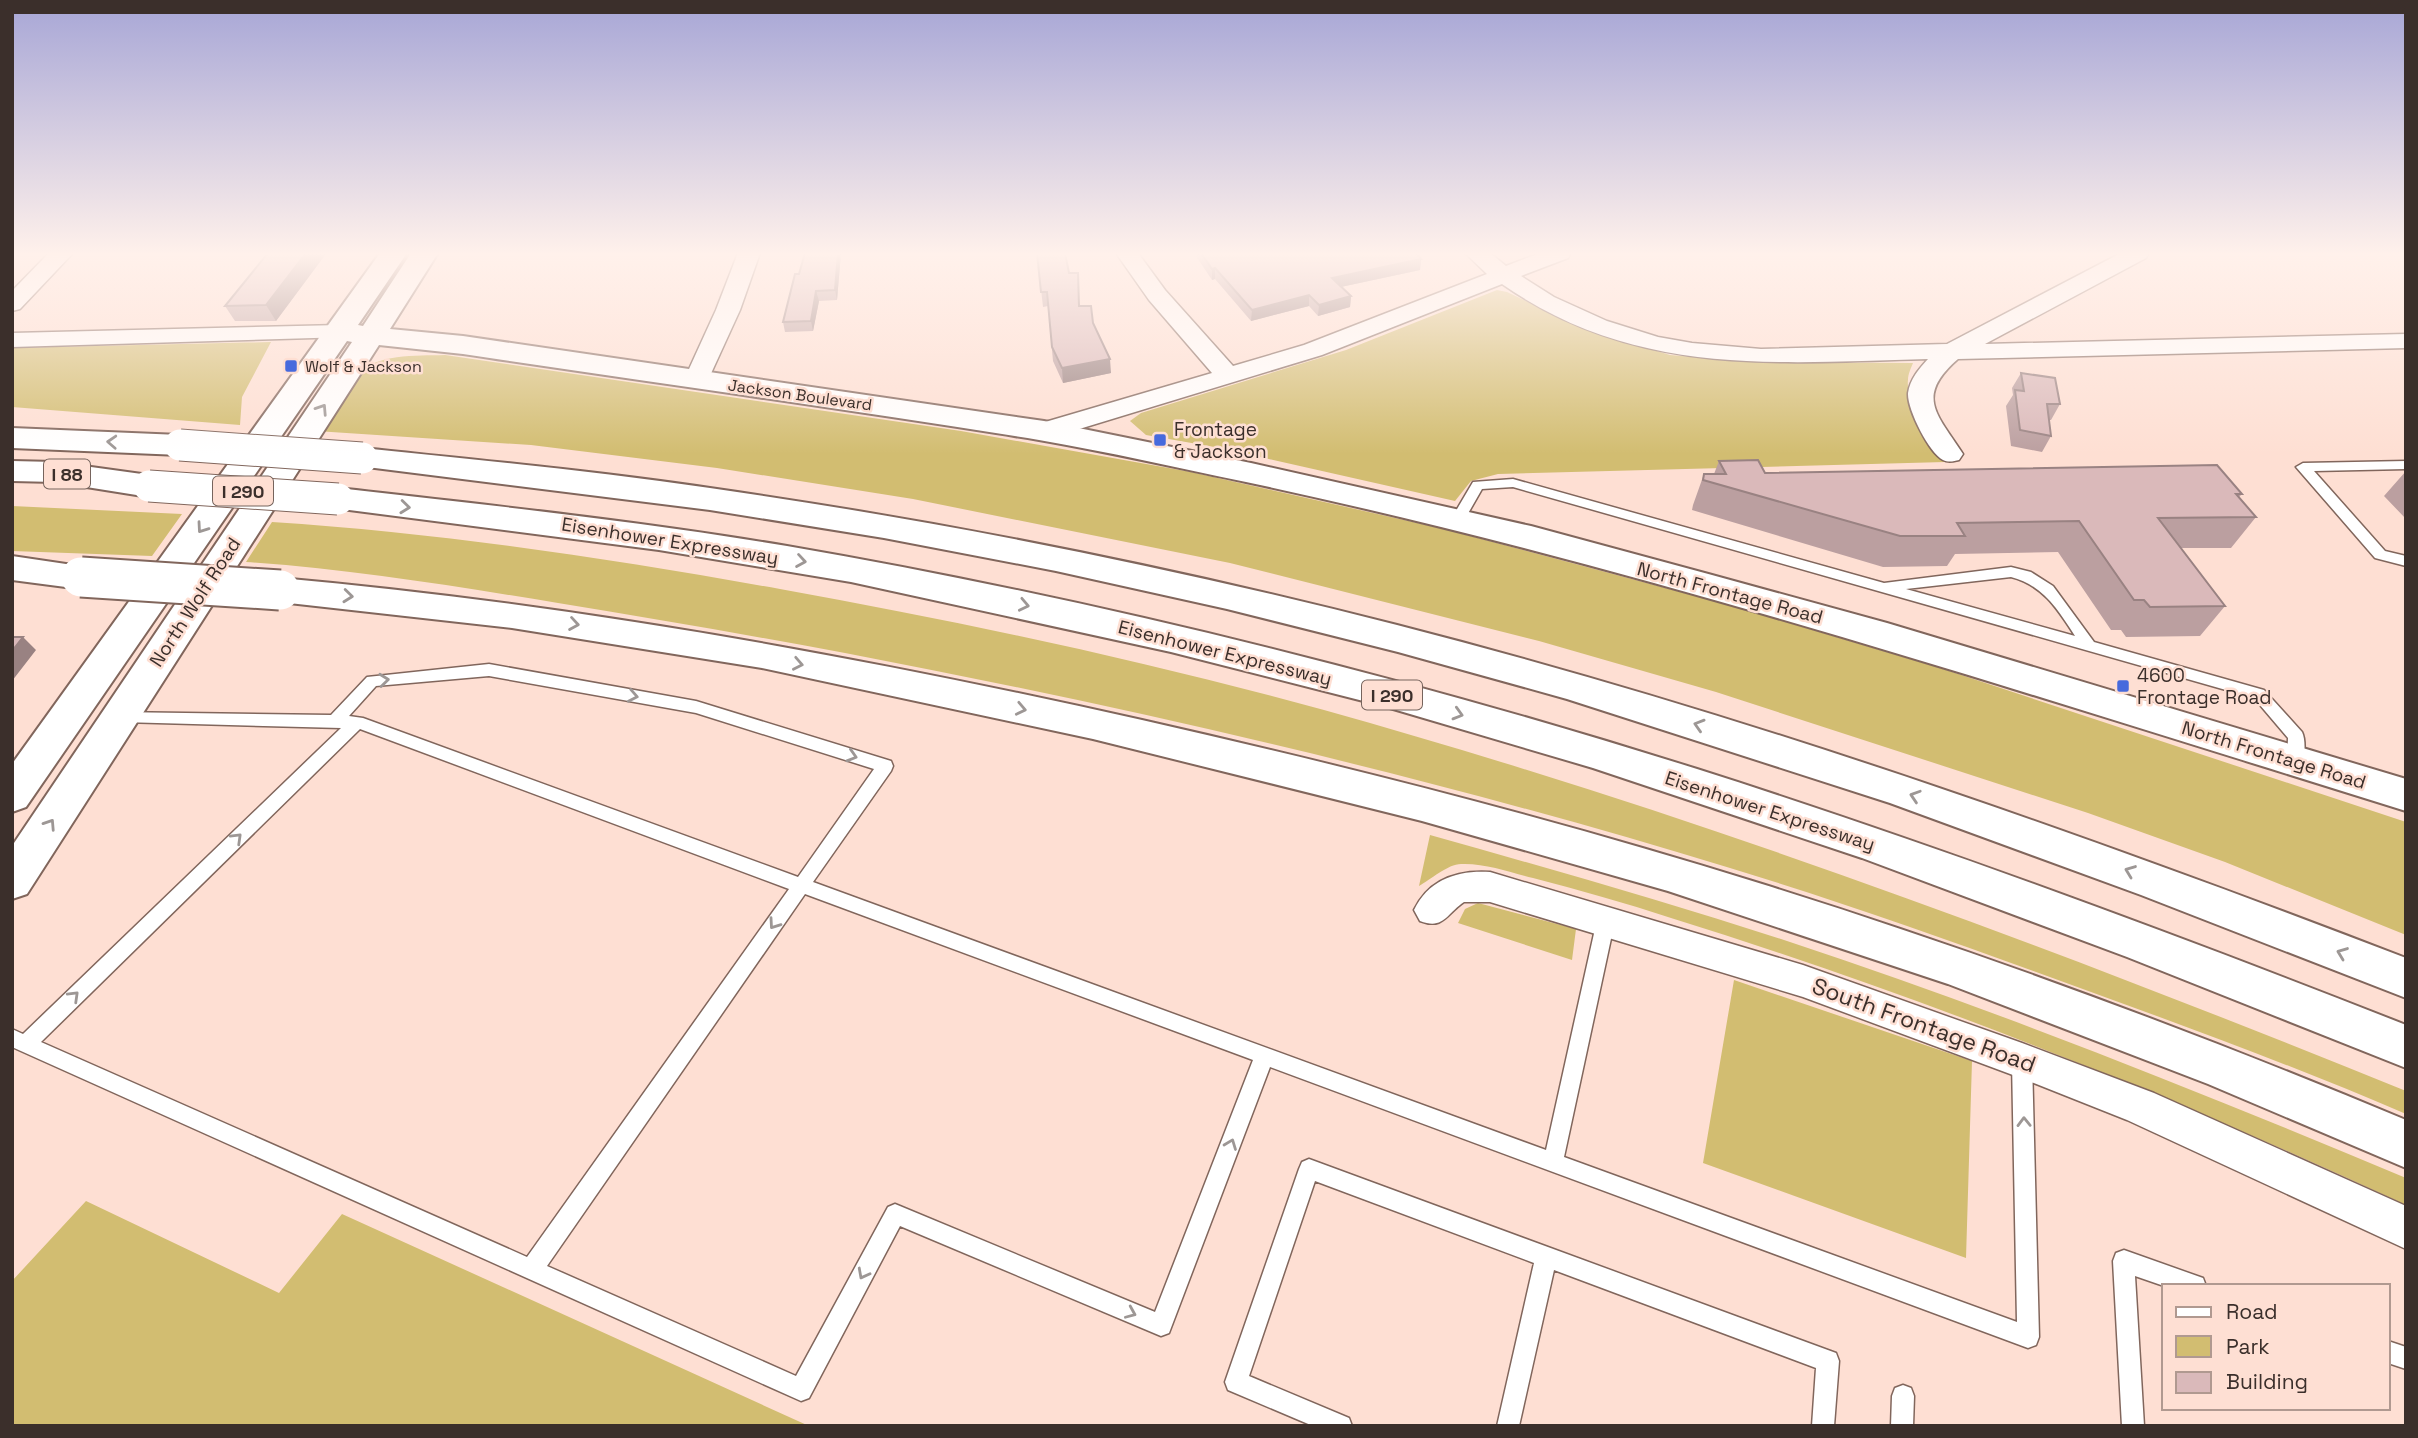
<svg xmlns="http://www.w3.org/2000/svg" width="2418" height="1438" font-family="'Space Grotesk',sans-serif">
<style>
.green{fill:#d2bd71}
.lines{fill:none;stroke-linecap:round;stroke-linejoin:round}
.lane-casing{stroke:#81665c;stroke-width:3}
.street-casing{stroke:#81665c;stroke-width:3}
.secondary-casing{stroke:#81665c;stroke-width:4}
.highway-casing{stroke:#81665c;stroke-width:4}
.lane{fill:#fff;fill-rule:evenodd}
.street{fill:#fff;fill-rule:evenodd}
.secondary{fill:#fff;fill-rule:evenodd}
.highway{fill:#fff;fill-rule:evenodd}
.highway-bridge-far1-casing{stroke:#81665c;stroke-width:33;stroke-linecap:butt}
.highway-bridge-casing{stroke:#81665c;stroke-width:43;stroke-linecap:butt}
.highway-bridge-far1{stroke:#fff;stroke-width:31}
.highway-bridge{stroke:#fff;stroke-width:39}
.wall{fill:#bb9fa0}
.shaded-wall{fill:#998282}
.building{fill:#dab9ba;stroke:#998282;stroke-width:2}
.oneway{stroke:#9d9795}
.poi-dot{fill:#476add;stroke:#fedfd3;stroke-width:2.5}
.labels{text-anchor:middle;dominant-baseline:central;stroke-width:5;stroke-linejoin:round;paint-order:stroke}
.far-poi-label{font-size:16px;fill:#3b2f2b;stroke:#fedfd3;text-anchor:start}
.far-street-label{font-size:16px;fill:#3b2f2b;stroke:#fedfd3}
.shield{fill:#fedfd3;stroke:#76645d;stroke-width:2}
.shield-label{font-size:18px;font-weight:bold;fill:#3b2f2b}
.poi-label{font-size:19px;fill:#3b2f2b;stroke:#fedfd3;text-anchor:start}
.street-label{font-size:19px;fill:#3b2f2b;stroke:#fedfd3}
.near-street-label{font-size:23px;fill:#3b2f2b;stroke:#fedfd3}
</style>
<rect width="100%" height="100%" fill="#fedfd3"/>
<path class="green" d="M1497,290L1507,292L1585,329L1670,355L1751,362L1913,363C1911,368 1908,374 1908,380C1905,401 1932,445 1945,462L1498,474L1471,481L1455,501L1220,448L1146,435L1130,421L1141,413L1346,350Z
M271,342L242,397L240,425L12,407V348Z
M445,355L961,431L1191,472L1444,529L1733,606L1937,667L2406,822V935L2225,862L2088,813L1716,692L1539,641L1230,563L913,499L717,468L531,445L316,431C328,413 339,390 354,376C377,353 415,356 445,355Z
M12,506L182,514L152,556L12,551Z
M272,522C442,533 612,559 780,589C963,622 1145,661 1324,710C1693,813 2051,947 2406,1091V1114C2306,1071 2204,1033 2102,996C1979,951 1855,906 1730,868C1440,779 1143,710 845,653C750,635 654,619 558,603C454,586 350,569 246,562Z
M1430,835C1551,869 1671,903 1790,942C1999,1011 2203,1093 2406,1178V1205C2167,1094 1923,996 1671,918C1625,903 1580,890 1533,878C1509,872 1485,863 1461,864C1448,864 1430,880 1419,886Z
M1478,903L1576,929L1572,960L1458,923L1465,909Z
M1734,980L1972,1061L1966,1258L1703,1163Z
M86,1201L279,1293L342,1214L809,1426H12V1281Z"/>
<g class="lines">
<g class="lane-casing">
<path id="lane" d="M2406,461V469L2314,471L2385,551L2406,556V566L2375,558L2296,467L2303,463Z
M1513,479L1884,583L2011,567L2031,572L2053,586L2094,642L2264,690L2302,732C2306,740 2305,758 2301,767H2289L2287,762L2288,738L2254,698L1513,487L1482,489L1462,524H1452L1450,521L1473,482ZM2011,577C2043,585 2058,610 2075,636L1906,589Z
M489,664L696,701L891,761L893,766L891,771L813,882L1546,1150L1597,920L1600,915L1606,912L1612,915L1615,920L1564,1157L2017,1322L2012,1061L2015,1055L2022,1052L2029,1055L2032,1061L2039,1337L2036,1345L2028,1348L1270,1067L1169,1333L1161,1336L900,1226L809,1398L801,1401L12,1047V1029L23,1034L341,728L121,722L115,720L113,716L115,712L331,715L367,677ZM489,676L696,713L874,769L798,877L363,718L349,716L376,686ZM360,729L789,889L527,1257L41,1042ZM805,894L1253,1060L1155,1312L895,1204L888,1207L796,1376L547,1266Z
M1309,1159L1836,1353L1839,1361L1834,1426H1812L1816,1368L1554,1270L1519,1426H1497L1534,1263L1315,1181L1249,1376L1349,1418L1352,1426H1313L1228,1390L1225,1382L1299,1169L1302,1162Z
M2124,1250L2203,1278L2206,1286H2164L2135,1276L2144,1426H2122L2113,1261L2116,1253Z
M2388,1341L2406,1347V1369L2388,1363Z
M1903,1385L1911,1388L1914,1396L1913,1426H1891L1892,1396L1895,1388Z"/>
</g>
<g class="street-casing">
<path id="street" d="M49,253H73L20,309L12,311V291Z
M738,253H760L740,310L708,380L705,385L696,387L687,385L684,380L716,310Z
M1116,253H1138L1165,290L1233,366L1304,345L1487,274L1465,253H1490L1506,266L1540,253H1571L1568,258L1521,276L1554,297L1607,321L1658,337L1692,343L1761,349L1947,344L2121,253H2149L2146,258L1985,344L2406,334V348L1958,359C1914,397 1938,415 1963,454L1959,460C1954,461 1949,463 1943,460C1929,453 1907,409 1908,393C1910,379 1919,369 1928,359C1774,363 1635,377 1502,284L1322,355L1053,437L1044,439L1035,437L1031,431L1035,425L1212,373L1149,300Z
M340,325L348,327L352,332L348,337L12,347V333Z
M1490,872L1803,965L2022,1043L2154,1093L2406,1206V1249L2127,1120L2021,1078L1803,997L1490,902H1464C1446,914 1444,930 1420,921L1414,910C1429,879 1458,870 1490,872Z"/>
</g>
<g class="secondary-casing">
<path id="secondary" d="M380,253H407L358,325L363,326L411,253H438L390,329L463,336L1044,421L1251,463L1531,526L1712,575L1887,623L2406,779V811C2022,692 1640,566 1246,482C1178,468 1109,452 1039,440C848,409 655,383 463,354L379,345L27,894L12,899V846L352,342L347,341L26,807L12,812V764Z"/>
</g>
<g class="highway-casing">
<path id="highway" d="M12,428L180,435L191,438L196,445L191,452L180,455L12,448Z
M362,448C478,460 595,471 710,488C941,521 1171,567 1397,625C1741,713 2075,831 2406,958V998L2141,895L1890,803L1567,699L1398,652L1227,609L1056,571L884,538L710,510L351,465L346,458L351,451Z
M12,461L55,462L149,475L161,478L165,486L161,494L149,497L55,482L12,481Z
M338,488C488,505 638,521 787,546C1094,599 1399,675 1697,769C1936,845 2172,933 2406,1025V1068L2127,957L1862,858L1593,768L1383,706L1171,652L851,582L659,550L326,507L321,499L326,491Z
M12,556L93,568L98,577L93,586L81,589L12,580Z
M280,578C572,604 856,656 1142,720C1350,767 1558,820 1762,884C1980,952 2195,1032 2406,1120V1168L2208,1084L1948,984L1668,891L1422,821L1093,739L762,668L512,628L280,602L268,599L262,590L268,581Z"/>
</g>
<use href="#lane" class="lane"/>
<use href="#street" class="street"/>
<use href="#secondary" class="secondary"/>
<use href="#highway" class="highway"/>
<g class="highway-bridge-far1-casing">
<path id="highway-bridge-far1" d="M180,445L362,458
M149,486L338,499"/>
</g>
<g class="highway-bridge-casing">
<path id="highway-bridge" d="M81,577L280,590"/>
</g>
<use href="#highway-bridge-far1" class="highway-bridge-far1"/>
<use href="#highway-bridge" class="highway-bridge"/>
</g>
<path class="wall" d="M268,253H324L325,255L276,321H235L225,306Z
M841,253L837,300L819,301L813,331L785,332L783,322Z
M1037,253L1069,273L1080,306L1093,323L1111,373L1063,383L1053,361L1048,306L1043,307Z
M1194,253H1416L1421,259L1420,270L1341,287L1351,296L1350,307L1318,316L1309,306L1251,321L1215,279L1212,280Z
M2021,373L2060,404L2051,420H2049L2051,436L2042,452L2011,446L2006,406L2013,395L2012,388Z
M1719,461L1765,473L2242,494L2239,497L2256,517L2231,548H2181L2225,606L2200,636L2126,637L2121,630H2111L2058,552L1955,554L1947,566L1883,567L1692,510L1693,505L1704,474H1714Z
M2406,471V519L2384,496Z"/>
<path class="shaded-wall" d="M306,253H324L325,255L276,321L266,305Z
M838,253H841L837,300L835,290Z
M1421,259L1420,270L1331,289L1332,278Z
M1215,268V279L1212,280V269Z
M816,291L819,301L813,331L811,321Z
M1309,295V306L1251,321L1252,310Z
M1351,296L1350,307L1318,316L1319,305Z
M1110,359L1111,373L1063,383L1062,368Z
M23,637L36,650L12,681V651Z"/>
<path class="building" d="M268,253H306L266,305L225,306Z
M805,253H838L835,290L816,291L811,321L783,322L795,274H799Z
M1037,253H1065L1069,273H1078L1079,306H1091L1093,323L1110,359L1062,368L1052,347L1047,292H1041Z
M1201,253H1416L1421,259L1332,278L1351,296L1319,305L1309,295L1252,310L1215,268L1212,269Z
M2021,373L2055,378L2060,404H2047L2051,436L2020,430L2015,390L2024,391Z
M1758,460L1765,473L2217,465L2242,494H2236L2256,517L2158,518L2225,606L2150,607L2144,600H2134L2079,521L1957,523L1965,536H1900L1703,480L1704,474H1726L1719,461Z
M12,637H23L12,651Z"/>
<defs><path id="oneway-chevron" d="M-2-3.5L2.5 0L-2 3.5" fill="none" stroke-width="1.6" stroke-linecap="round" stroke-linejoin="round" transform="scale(1.75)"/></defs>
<g class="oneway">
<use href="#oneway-chevron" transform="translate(322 409) rotate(-57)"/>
<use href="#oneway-chevron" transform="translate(112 442) rotate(-177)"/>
<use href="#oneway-chevron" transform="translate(405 507) rotate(6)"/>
<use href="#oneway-chevron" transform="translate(202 528) rotate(125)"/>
<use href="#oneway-chevron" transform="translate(801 561) rotate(9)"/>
<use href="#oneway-chevron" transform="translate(348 596) rotate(6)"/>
<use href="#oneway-chevron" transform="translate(1024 605) rotate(12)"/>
<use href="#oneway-chevron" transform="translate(574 624) rotate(9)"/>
<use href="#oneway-chevron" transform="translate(798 664) rotate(11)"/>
<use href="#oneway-chevron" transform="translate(384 680) rotate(-6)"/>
<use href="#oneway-chevron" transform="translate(633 696) rotate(11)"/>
<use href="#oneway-chevron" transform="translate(1021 709) rotate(12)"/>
<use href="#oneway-chevron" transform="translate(1458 714) rotate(16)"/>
<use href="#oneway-chevron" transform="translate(1699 725) rotate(-163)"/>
<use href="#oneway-chevron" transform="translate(852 756) rotate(17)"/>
<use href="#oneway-chevron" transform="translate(1915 796) rotate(-162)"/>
<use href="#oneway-chevron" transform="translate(50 824) rotate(-57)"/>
<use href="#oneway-chevron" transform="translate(237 838) rotate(-44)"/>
<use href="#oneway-chevron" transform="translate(2130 871) rotate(-159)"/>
<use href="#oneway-chevron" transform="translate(774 924) rotate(125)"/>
<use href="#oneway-chevron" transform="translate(2342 953) rotate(-159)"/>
<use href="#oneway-chevron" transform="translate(74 996) rotate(-44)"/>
<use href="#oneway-chevron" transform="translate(2024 1122) rotate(-91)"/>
<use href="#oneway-chevron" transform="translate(1231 1144) rotate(-69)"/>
<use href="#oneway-chevron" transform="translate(863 1274) rotate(118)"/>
<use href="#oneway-chevron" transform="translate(1131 1313) rotate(23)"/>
</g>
<linearGradient id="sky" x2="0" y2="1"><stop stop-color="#a7a6d6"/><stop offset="0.56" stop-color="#fff1eb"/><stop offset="1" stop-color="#fff1eb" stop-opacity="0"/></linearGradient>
<rect width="2418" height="454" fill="url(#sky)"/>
<g class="poi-dot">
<rect x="284" y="359" width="14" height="14" rx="3.5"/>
<rect x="1153" y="433" width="14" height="14" rx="3.5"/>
<rect x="2116" y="679" width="14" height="14" rx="3.5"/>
</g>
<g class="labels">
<g class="far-poi-label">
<text x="305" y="366">Wolf &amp; Jackson</text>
</g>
<g class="far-street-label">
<text transform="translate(800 395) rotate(8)">Jackson Boulevard</text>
</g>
<g class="shield">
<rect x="44" y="459.5" width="46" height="29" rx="5"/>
<rect x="213" y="476.5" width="60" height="29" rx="5"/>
<rect x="1362" y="680.5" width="60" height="29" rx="5"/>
</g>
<g class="shield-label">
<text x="67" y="474">I 88</text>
<text x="243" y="491">I 290</text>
<text x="1392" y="695">I 290</text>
</g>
<g class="poi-label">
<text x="1174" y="429">Frontage<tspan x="1174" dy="22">&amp; Jackson</tspan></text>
<text x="2137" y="675">4600<tspan x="2137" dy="22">Frontage Road</tspan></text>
</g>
<g class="street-label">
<text transform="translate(670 541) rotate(9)">Eisenhower Expressway</text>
<text transform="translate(1730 593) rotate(15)">North Frontage Road</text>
<text transform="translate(195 602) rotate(-57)">North Wolf Road</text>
<text transform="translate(1225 653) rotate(14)">Eisenhower Expressway</text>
<text transform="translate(2274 755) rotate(17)">North Frontage Road</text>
<text transform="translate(1770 811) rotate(18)">Eisenhower Expressway</text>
</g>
<g class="near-street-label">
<text transform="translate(1924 1025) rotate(20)">South Frontage Road</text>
</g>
</g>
<rect width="2418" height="1438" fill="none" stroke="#3b2f2b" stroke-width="28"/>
<rect x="2162" y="1284" width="228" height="126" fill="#fedfd3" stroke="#b09990" stroke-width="2"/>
<rect x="2176" y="1307" width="35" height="10" fill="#ffffff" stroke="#b09990" stroke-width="2"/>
<text x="2226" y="1319" font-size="21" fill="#3b2f2b">Road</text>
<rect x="2176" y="1336" width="35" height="21" fill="#d2bd71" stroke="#b09990" stroke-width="2"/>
<text x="2226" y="1354" font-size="21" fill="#3b2f2b">Park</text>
<rect x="2176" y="1372" width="35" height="21" fill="#dab9ba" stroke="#b09990" stroke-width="2"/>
<text x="2226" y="1389" font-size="21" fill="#3b2f2b">Building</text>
</svg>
